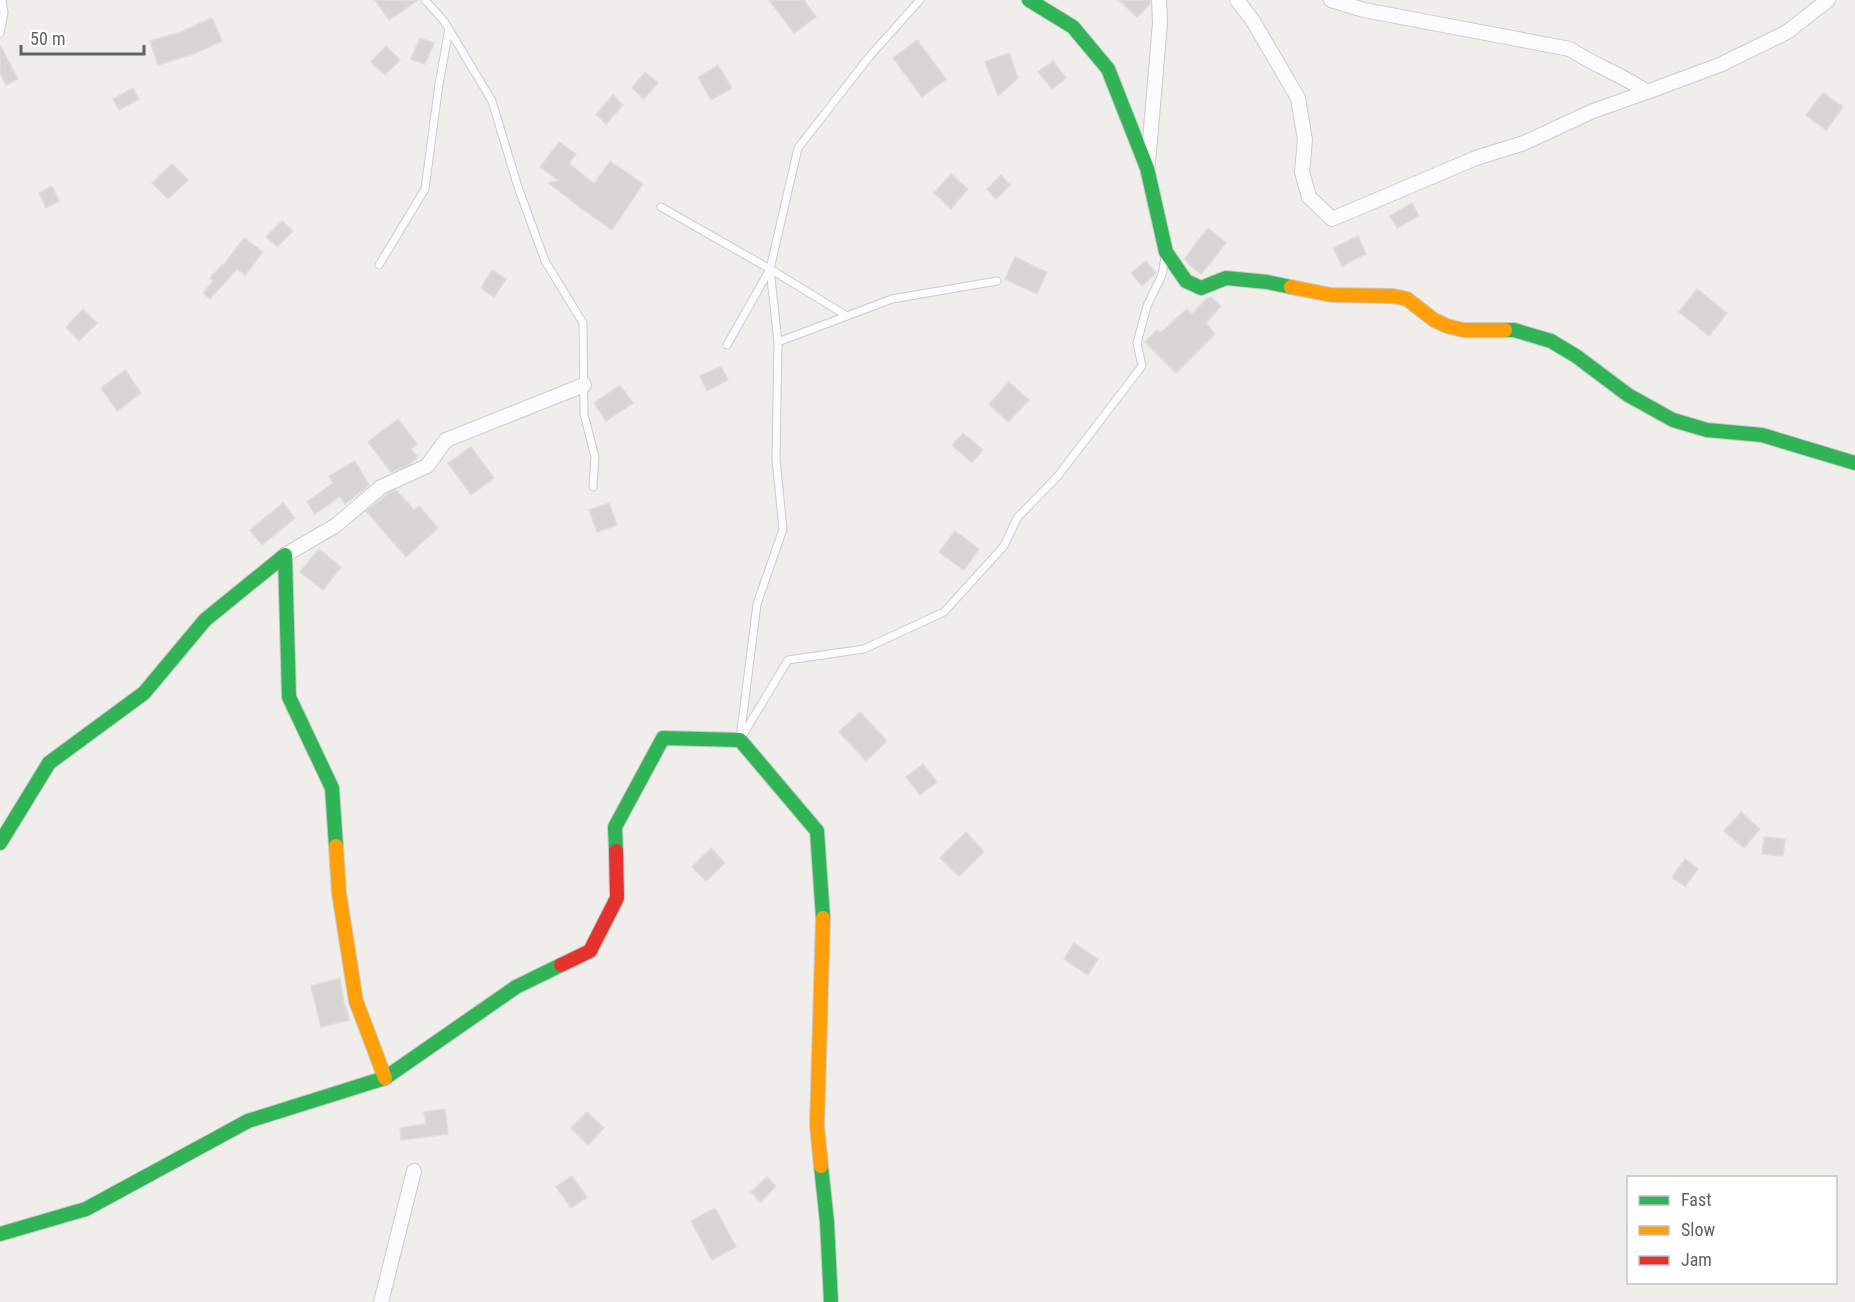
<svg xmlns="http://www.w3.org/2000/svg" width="1855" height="1302" font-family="'Roboto Condensed',sans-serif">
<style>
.building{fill:#d6d5d3;stroke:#deddd9;stroke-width:1.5}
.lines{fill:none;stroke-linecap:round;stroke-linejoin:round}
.lane-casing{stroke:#cbcccc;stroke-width:9}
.street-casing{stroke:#cbcccc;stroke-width:16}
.fast-casing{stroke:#cacacb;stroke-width:16}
.slow-casing{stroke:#cacacb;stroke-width:16}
.jam-casing{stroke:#cacacb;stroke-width:16}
.lane{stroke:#fdfcfc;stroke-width:7}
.street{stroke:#fdfcfc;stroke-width:14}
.fast{stroke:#30b455;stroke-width:14}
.slow{stroke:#ff9f0a;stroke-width:14}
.jam{stroke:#e5322d;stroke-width:14}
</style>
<rect width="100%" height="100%" fill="#efeeea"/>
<path class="building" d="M375,0H418L389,20Z
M769,0H804L816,17L794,33Z
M1119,0H1150V4L1137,17Z
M212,18L222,41L196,53L158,65L150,41L181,32Z
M420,38L434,43L425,64L411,59Z
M917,40L946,79L922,97L893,58Z
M0,45L18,79L6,85L0,73Z
M386,46L400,60L385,75L371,62Z
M1009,53L1018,78L998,96L985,62Z
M1053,61L1066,78L1052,89L1038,72Z
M718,65L732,88L711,100L698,77Z
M645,72L658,83L644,99L632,88Z
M133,88L139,99L119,110L113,99Z
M1823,93L1843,107L1826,130L1806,115Z
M613,95L623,105L606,124L596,114Z
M559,142L576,154L569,163L594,184L610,161L643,184L612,230L578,206L549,183L559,181L540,167Z
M172,164L188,180L168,199L152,183Z
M951,174L968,189L951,209L934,193Z
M1001,175L1010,185L996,199L987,189Z
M52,186L59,201L46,208L39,193Z
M1412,203L1419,216L1397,228L1390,216Z
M282,221L293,231L277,247L266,237Z
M1208,228L1226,243L1201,274L1189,265L1185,258Z
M1358,236L1366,254L1342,266L1333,248Z
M244,238L263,252L245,275L237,269L210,299L203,293L213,281L210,278L222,265L223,266Z
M1015,257L1047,272L1037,294L1005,279Z
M1146,261L1156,273L1142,286L1131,273Z
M492,270L506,279L494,297L481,288Z
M1697,289L1727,313L1709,336L1679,312Z
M1211,297L1221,306L1206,323L1215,334L1176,373L1145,342L1157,330L1160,333L1187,309L1192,314L1206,299Z
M83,309L97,323L79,341L66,327Z
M721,366L728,380L707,391L700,376Z
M125,370L141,393L117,411L101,388Z
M1009,382L1029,400L1008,422L989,404Z
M620,385L633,403L606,421L594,403Z
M398,419L417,444L411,449L418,457L408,465L391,472L368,442Z
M963,433L983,450L972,463L952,445Z
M471,447L494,478L471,495L448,463Z
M355,461L369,485L345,504L340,496L315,514L307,502L333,483L329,476Z
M396,490L414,510L419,506L438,528L406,557L366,511L388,494Z
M283,503L295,518L262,545L250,530Z
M609,503L617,525L597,532L589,510Z
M955,531L979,549L964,570L939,552Z
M319,549L341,567L323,590L300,572Z
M860,712L887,741L866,761L839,732Z
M923,764L937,782L920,795L906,777Z
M1741,812L1760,829L1744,848L1724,831Z
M966,832L984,852L959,876L940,858Z
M1764,837L1785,839L1783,856L1762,854Z
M711,848L725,863L706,881L692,867Z
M1685,859L1698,869L1685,887L1672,877Z
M1074,943L1098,959L1088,975L1064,959Z
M340,978L344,1003L350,1020L321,1027L311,986Z
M445,1109L448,1134L401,1140L400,1128L426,1124L424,1112Z
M587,1112L604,1128L588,1145L571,1128Z
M572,1176L587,1197L571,1208L556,1187Z
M767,1177L776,1186L761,1202L751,1192Z
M715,1208L736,1247L712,1260L691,1221Z"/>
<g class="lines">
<g class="lane-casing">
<path id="lane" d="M425,0L444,21L492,101L518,187L545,261L583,323L584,414L595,457L593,487
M0,33L4,13L2,0
M661,207L770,269
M379,265L425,189L439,84L449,29
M847,316L770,269L798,148L869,57L920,0
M727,345L770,269L778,342
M740,738L757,604L783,529L776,459L778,342L892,299L997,281
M741,738L788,660L864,649L944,612L1004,546L1017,518L1057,477L1142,366L1137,343L1147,306L1162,275L1165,257"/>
</g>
<g class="street-casing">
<path id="street" d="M1237,0L1253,21L1298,98L1305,140L1302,172L1309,197L1332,219L1476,158L1524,143L1593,111L1647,92
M1331,0L1364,10L1570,49C1595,66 1623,75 1647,92L1722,64L1787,32L1828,0
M1148,163L1160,23L1159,0
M285,555L335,526L381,487L427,466L446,440L584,385
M381,1302L414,1171"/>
</g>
<g class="fast-casing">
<path id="fast" d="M1029,0L1073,27L1108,69L1147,168L1166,252L1186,281L1201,288L1226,278L1267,282L1291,287
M1505,330H1514L1551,341L1576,356L1628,395L1673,420L1707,430L1762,435L1855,463
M0,843L49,763L144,693L205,620L285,555L289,697L332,788L336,846
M616,851L615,827L663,738L740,740L817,831L823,918
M821,1166L827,1222L831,1302
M0,1234L86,1209L248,1121L385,1078L516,987L561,965"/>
</g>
<g class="slow-casing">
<path id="slow" d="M1291,287L1331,295L1393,296L1407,299L1434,320L1447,326L1463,330H1505
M336,846L339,893L356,1001L385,1078
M821,1166L817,1126L823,918"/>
</g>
<g class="jam-casing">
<path id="jam" d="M561,965L590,951L617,898L616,851"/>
</g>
<use href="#lane" class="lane"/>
<use href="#street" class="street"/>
<use href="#fast" class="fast"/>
<use href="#slow" class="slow"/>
<use href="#jam" class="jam"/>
</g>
<rect x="1627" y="1176" width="210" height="108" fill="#ffffff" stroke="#bfc1c3" stroke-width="1.5"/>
<rect x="1639" y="1196" width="30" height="9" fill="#30b455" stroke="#bfc1c3" stroke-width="1.5"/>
<text x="1681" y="1206" font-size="18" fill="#5f6368">Fast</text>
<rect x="1639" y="1226" width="30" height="9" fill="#ff9f0a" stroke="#bfc1c3" stroke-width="1.5"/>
<text x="1681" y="1236" font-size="18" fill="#5f6368">Slow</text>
<rect x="1639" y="1256" width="30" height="9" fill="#e5322d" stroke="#bfc1c3" stroke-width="1.5"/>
<text x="1681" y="1266" font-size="18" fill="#5f6368">Jam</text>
<path d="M21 45v9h123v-9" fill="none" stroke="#5f6368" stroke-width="3"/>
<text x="30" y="45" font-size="18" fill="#5f6368" stroke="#ffffff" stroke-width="4.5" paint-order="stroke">50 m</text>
</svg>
